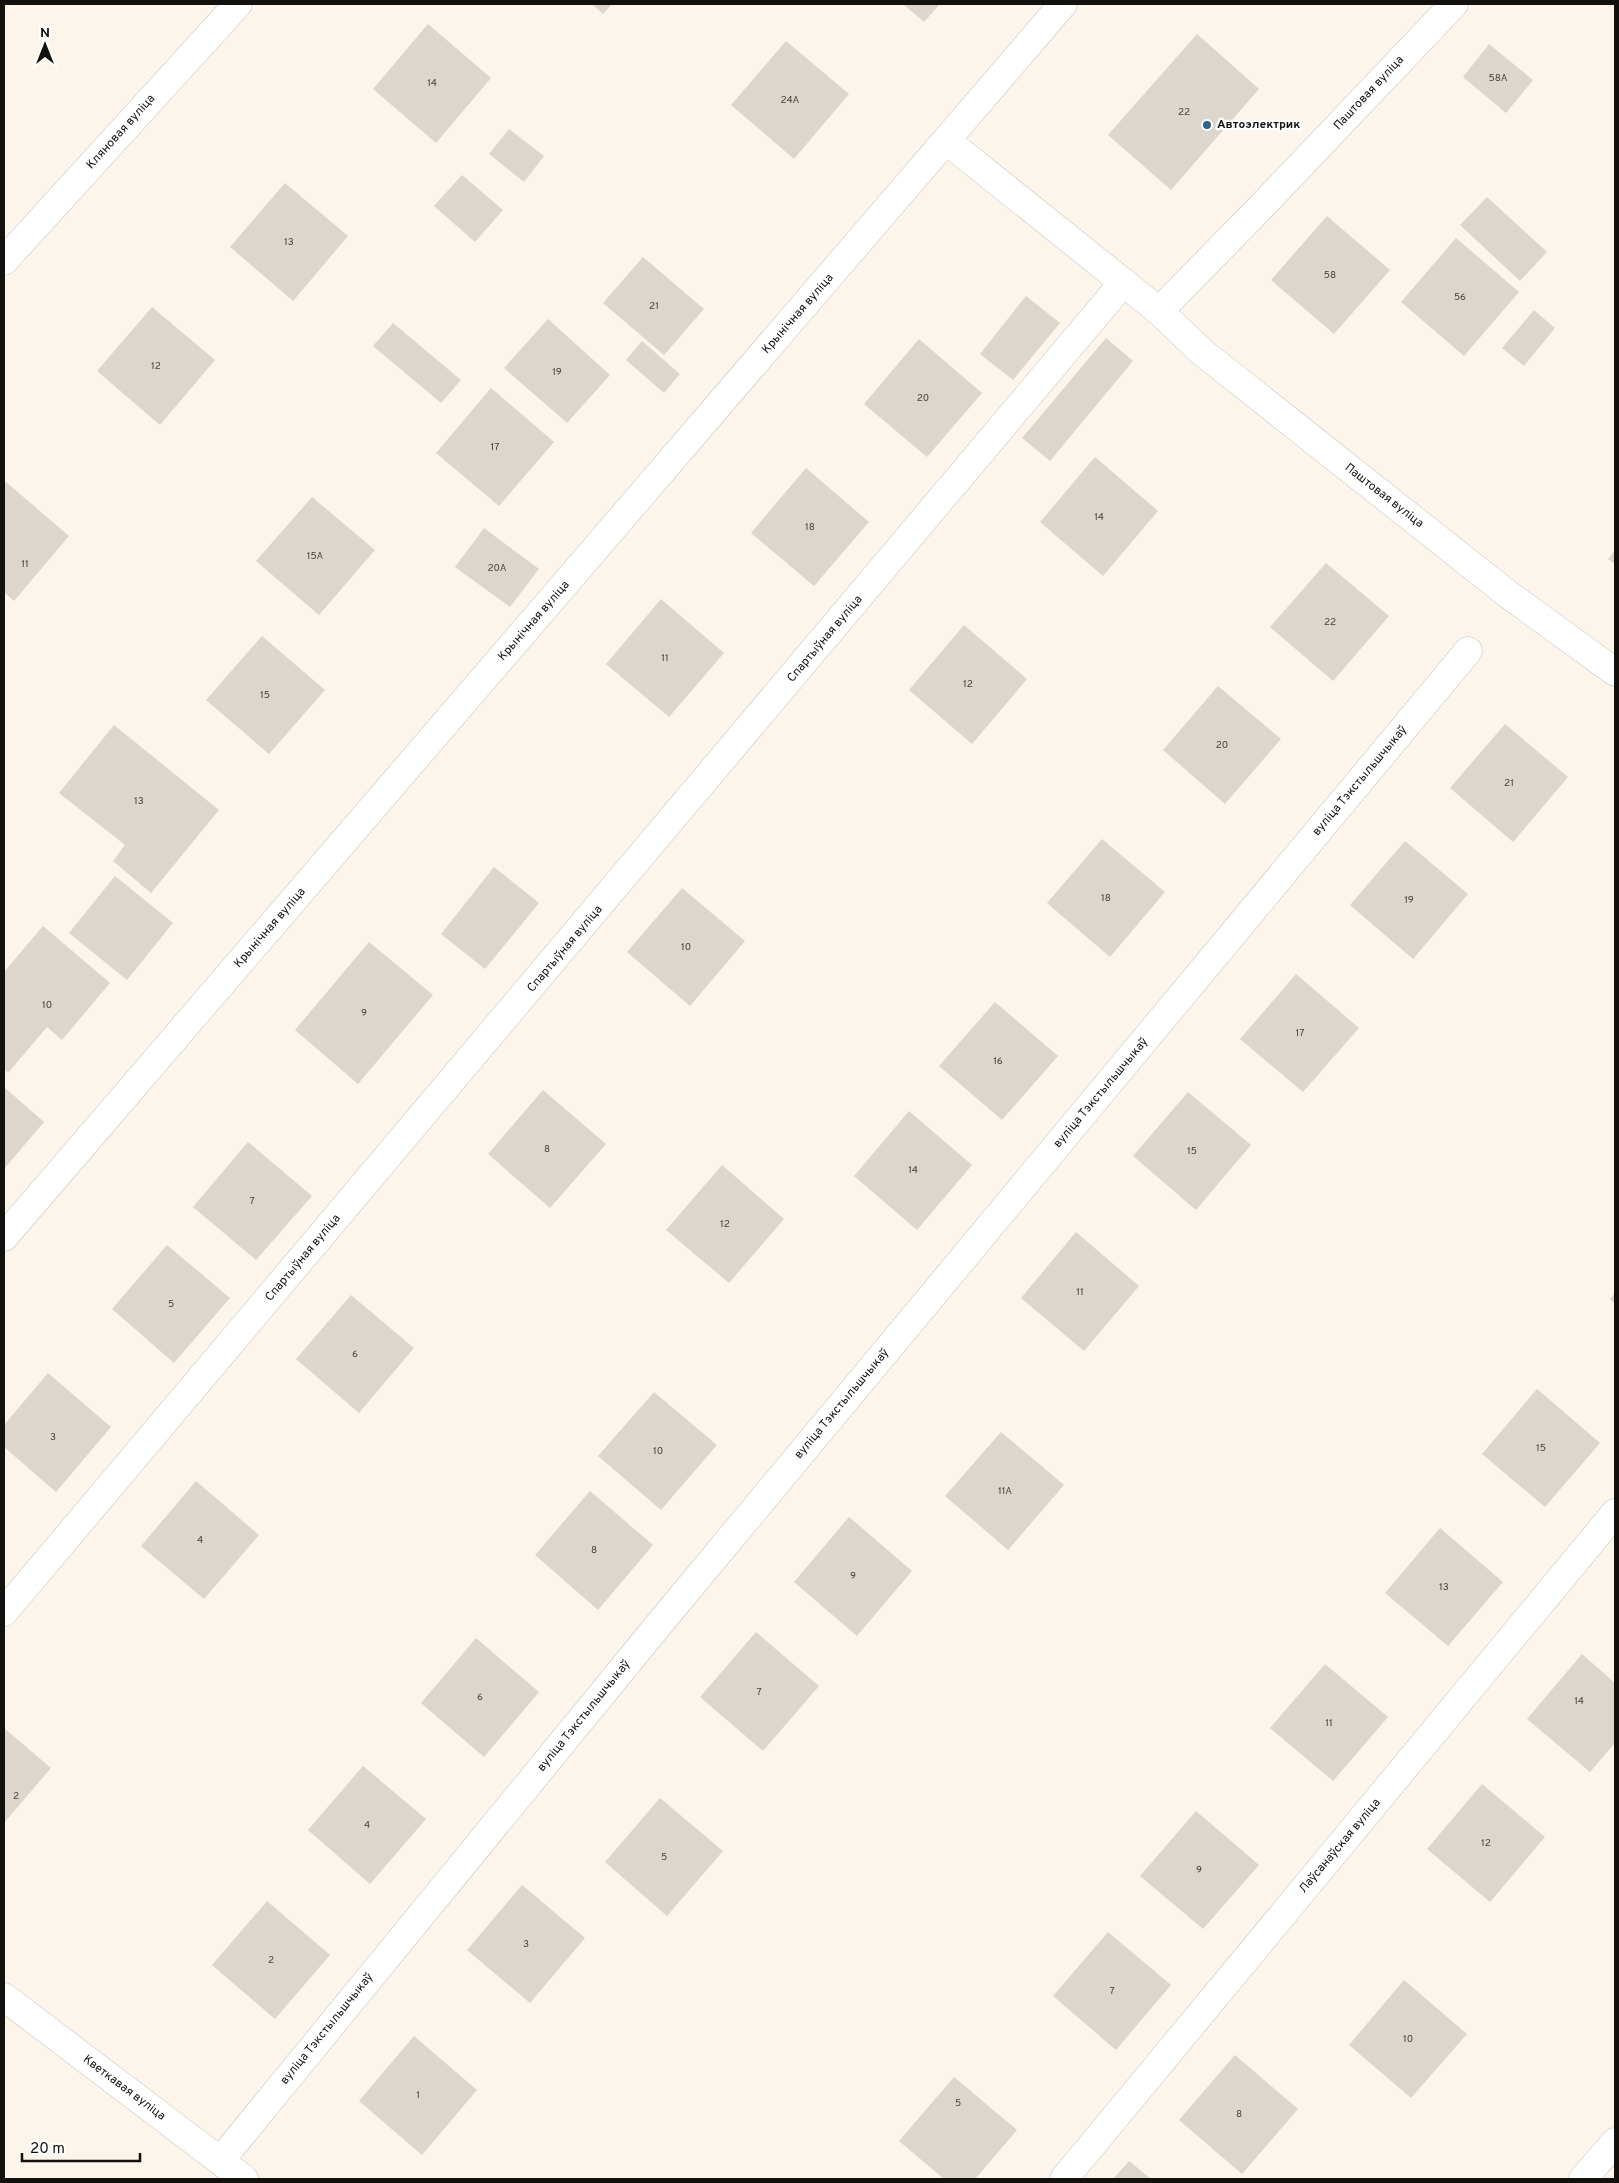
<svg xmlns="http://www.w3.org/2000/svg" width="1619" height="2183" font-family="Overpass,sans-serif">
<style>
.building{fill:#dcd6cd}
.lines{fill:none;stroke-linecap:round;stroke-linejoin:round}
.minor-casing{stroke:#c8c2b9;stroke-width:29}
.minor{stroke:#fff;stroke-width:28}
.poi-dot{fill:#2e6781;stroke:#fff;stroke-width:2}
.labels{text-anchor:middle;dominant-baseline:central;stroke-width:4.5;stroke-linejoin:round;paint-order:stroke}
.number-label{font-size:10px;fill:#45423e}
.street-label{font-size:12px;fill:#13110e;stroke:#fff}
.poi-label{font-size:12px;font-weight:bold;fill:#13110e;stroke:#fff;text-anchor:start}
</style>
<rect width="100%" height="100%" fill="#fbf5eb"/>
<path class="building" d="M592,4H612L603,14Z
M903,4H940L924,22Z
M428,24L491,78L436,143L373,89Z
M1197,34L1259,89L1171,190L1108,135Z
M786,41L849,94L794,159L731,105Z
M1489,44L1533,80L1506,113L1463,77Z
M509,129L544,156L524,182L489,154Z
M462,175L503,210L475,242L434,206Z
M285,183L348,236L293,301L230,247Z
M1487,197L1547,252L1520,281L1460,225Z
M1327,216L1390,270L1334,334L1271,280Z
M1456,238L1519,292L1464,356L1401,302Z
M643,257L704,309L664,355L603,303Z
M1026,296L1060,323L1013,380L980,354Z
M152,307L215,360L160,425L97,371Z
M1534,310L1555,328L1524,366L1502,348Z
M548,319L610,375L567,423L504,368Z
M393,323L461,380L441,403L373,346Z
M1106,338L1133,361L1050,461L1022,438Z
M919,339L982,393L927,457L864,404Z
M642,341L680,374L664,393L626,360Z
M491,388L554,442L499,506L436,453Z
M1095,457L1158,511L1103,576L1040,522Z
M806,468L869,522L814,586L751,533Z
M6,482L69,536L14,601L4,592V485Z
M312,497L375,550L319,615L256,561Z
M484,528L539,569L510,607L455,567Z
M1615,550V564L1608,559Z
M1326,563L1389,616L1333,681L1270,627Z
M661,599L724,653L669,717L606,664Z
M964,625L1027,679L972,744L909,690Z
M262,636L325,690L269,754L206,700Z
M1218,686L1281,739L1225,804L1163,750Z
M1505,724L1568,777L1513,842L1450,788Z
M114,725L219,810L151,893L113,861L125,845L59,793Z
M1102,839L1165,892L1110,957L1047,903Z
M1405,841L1468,894L1413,959L1350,905Z
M494,867L539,903L485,969L441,934Z
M115,876L173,923L127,980L69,933Z
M682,888L745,941L690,1006L627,952Z
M43,926L110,983L62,1040L47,1027L8,1073L4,1069V972Z
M369,942L433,995L358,1084L295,1030Z
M1296,974L1359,1028L1303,1092L1240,1039Z
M995,1002L1058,1056L1002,1120L939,1066Z
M4,1087L44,1122L4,1169Z
M543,1090L606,1144L550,1208L488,1154Z
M1188,1092L1251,1145L1196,1210L1133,1156Z
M909,1111L972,1165L917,1230L854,1176Z
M248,1142L312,1196L256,1260L193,1207Z
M722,1165L784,1219L729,1283L666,1230Z
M1076,1232L1139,1286L1084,1351L1021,1298Z
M167,1245L230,1298L174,1363L112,1309Z
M1615,1293V1304L1610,1299Z
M351,1295L414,1348L359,1413L296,1359Z
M48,1373L111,1427L56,1492L4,1447V1425Z
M1537,1389L1600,1443L1545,1507L1482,1454Z
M654,1392L717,1445L661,1510L598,1456Z
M1001,1432L1064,1485L1008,1550L945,1496Z
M196,1481L259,1535L204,1599L141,1546Z
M590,1491L653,1545L598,1610L535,1555Z
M849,1517L912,1571L857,1636L794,1582Z
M1440,1528L1503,1582L1448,1646L1385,1593Z
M756,1632L819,1686L763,1751L700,1697Z
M476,1638L539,1692L484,1757L421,1703Z
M1582,1654L1615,1683V1743L1590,1772L1527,1719Z
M1325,1664L1388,1717L1333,1781L1270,1728Z
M4,1728L51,1768L4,1823Z
M363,1766L426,1819L370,1884L308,1830Z
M1482,1784L1545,1837L1490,1902L1427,1849Z
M660,1798L723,1851L667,1916L605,1862Z
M1196,1811L1259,1865L1203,1929L1140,1876Z
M522,1885L585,1938L530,2003L467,1950Z
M267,1901L330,1955L275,2019L212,1965Z
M1108,1932L1171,1985L1116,2050L1053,1996Z
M1404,1980L1467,2034L1411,2098L1349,2045Z
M414,2036L477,2090L422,2155L359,2101Z
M1235,2055L1298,2109L1242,2174L1179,2120Z
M954,2077L1017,2130L975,2179H944L899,2141Z
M1129,2161L1151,2179H1113Z"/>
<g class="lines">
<g class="minor-casing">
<path id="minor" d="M947,141L1159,311L1202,352L1509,595L1615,672
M4,261L238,4
M1159,311L1260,208L1454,4
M4,1237L1063,4
M4,1612L1123,283
M4,1997L244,2179
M220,2161L665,1617L1468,651
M1064,2179L1615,1513
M1583,2179L1615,2142"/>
</g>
<use href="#minor" class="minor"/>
</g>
<circle class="poi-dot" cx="1207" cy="125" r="5"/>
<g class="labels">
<g class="number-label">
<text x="1498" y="78">58А</text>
<text x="432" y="83">14</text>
<text x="790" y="100">24А</text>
<text x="1184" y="112">22</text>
<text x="289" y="242">13</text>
<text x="1330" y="275">58</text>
<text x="1460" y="297">56</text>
<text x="654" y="306">21</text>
<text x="156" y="366">12</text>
<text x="557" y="372">19</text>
<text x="923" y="398">20</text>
<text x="495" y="447">17</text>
<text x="1099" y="517">14</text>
<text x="810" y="527">18</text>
<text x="315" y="556">15А</text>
<text x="25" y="564">11</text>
<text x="497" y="568">20А</text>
<text x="1330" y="622">22</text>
<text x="665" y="658">11</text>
<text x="968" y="684">12</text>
<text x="265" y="695">15</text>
<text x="1222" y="745">20</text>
<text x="1509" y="783">21</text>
<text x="139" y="801">13</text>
<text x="1106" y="898">18</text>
<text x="1409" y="900">19</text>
<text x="686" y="947">10</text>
<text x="47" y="1005">10</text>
<text x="364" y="1013">9</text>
<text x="1300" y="1033">17</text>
<text x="998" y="1061">16</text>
<text x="547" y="1149">8</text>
<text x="1192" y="1151">15</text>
<text x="913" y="1170">14</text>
<text x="252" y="1201">7</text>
<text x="725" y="1224">12</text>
<text x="1080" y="1292">11</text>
<text x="171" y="1304">5</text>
<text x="355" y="1354">6</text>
<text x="53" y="1437">3</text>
<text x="1541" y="1448">15</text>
<text x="658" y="1451">10</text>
<text x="1005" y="1491">11А</text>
<text x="200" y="1540">4</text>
<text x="594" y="1550">8</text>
<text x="853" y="1576">9</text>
<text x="1444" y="1587">13</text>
<text x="759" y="1692">7</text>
<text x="480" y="1697">6</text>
<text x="1579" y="1701">14</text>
<text x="1329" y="1723">11</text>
<text x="16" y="1796">2</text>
<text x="367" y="1825">4</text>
<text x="1486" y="1843">12</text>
<text x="664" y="1857">5</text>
<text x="1199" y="1870">9</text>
<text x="526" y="1944">3</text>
<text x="271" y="1960">2</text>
<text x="1112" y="1991">7</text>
<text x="1408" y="2039">10</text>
<text x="418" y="2095">1</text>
<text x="958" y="2103">5</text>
<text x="1239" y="2114">8</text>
</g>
<g class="street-label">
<text transform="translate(1369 93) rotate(-47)">Паштовая вуліца</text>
<text transform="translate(121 132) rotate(-48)">Кляновая вуліца</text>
<text transform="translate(798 314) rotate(-49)">Крынічная вуліца</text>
<text transform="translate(1384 496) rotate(38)">Паштовая вуліца</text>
<text transform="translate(534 621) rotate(-49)">Крынічная вуліца</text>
<text transform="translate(825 639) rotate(-50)">Спартыўная вуліца</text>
<text transform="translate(1360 781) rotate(-50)">вуліца Тэкстыльшчыкаў</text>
<text transform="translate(270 928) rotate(-49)">Крынічная вуліца</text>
<text transform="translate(565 949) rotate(-50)">Спартыўная вуліца</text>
<text transform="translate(1101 1093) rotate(-50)">вуліца Тэкстыльшчыкаў</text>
<text transform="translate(303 1258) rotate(-50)">Спартыўная вуліца</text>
<text transform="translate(842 1404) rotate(-50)">вуліца Тэкстыльшчыкаў</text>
<text transform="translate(584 1716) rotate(-51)">вуліца Тэкстыльшчыкаў</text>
<text transform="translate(1340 1846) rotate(-50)">Лаўсанаўская вуліца</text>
<text transform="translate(327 2029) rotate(-51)">вуліца Тэкстыльшчыкаў</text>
<text transform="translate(124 2088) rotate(37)">Кветкавая вуліца</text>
</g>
<g class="poi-label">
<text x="1217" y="125">Автоэлектрик</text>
</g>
</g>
<rect width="1619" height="2183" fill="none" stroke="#13110e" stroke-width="10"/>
<g transform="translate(45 45)" stroke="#ffffff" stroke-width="4" paint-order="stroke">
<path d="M0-4L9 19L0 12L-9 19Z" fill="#13110e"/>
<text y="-8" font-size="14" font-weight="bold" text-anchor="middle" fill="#13110e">N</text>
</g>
<path d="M22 2153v8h118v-8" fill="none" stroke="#13110e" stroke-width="2.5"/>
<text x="30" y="2153" font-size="15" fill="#13110e" stroke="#ffffff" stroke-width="4" paint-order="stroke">20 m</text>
</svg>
